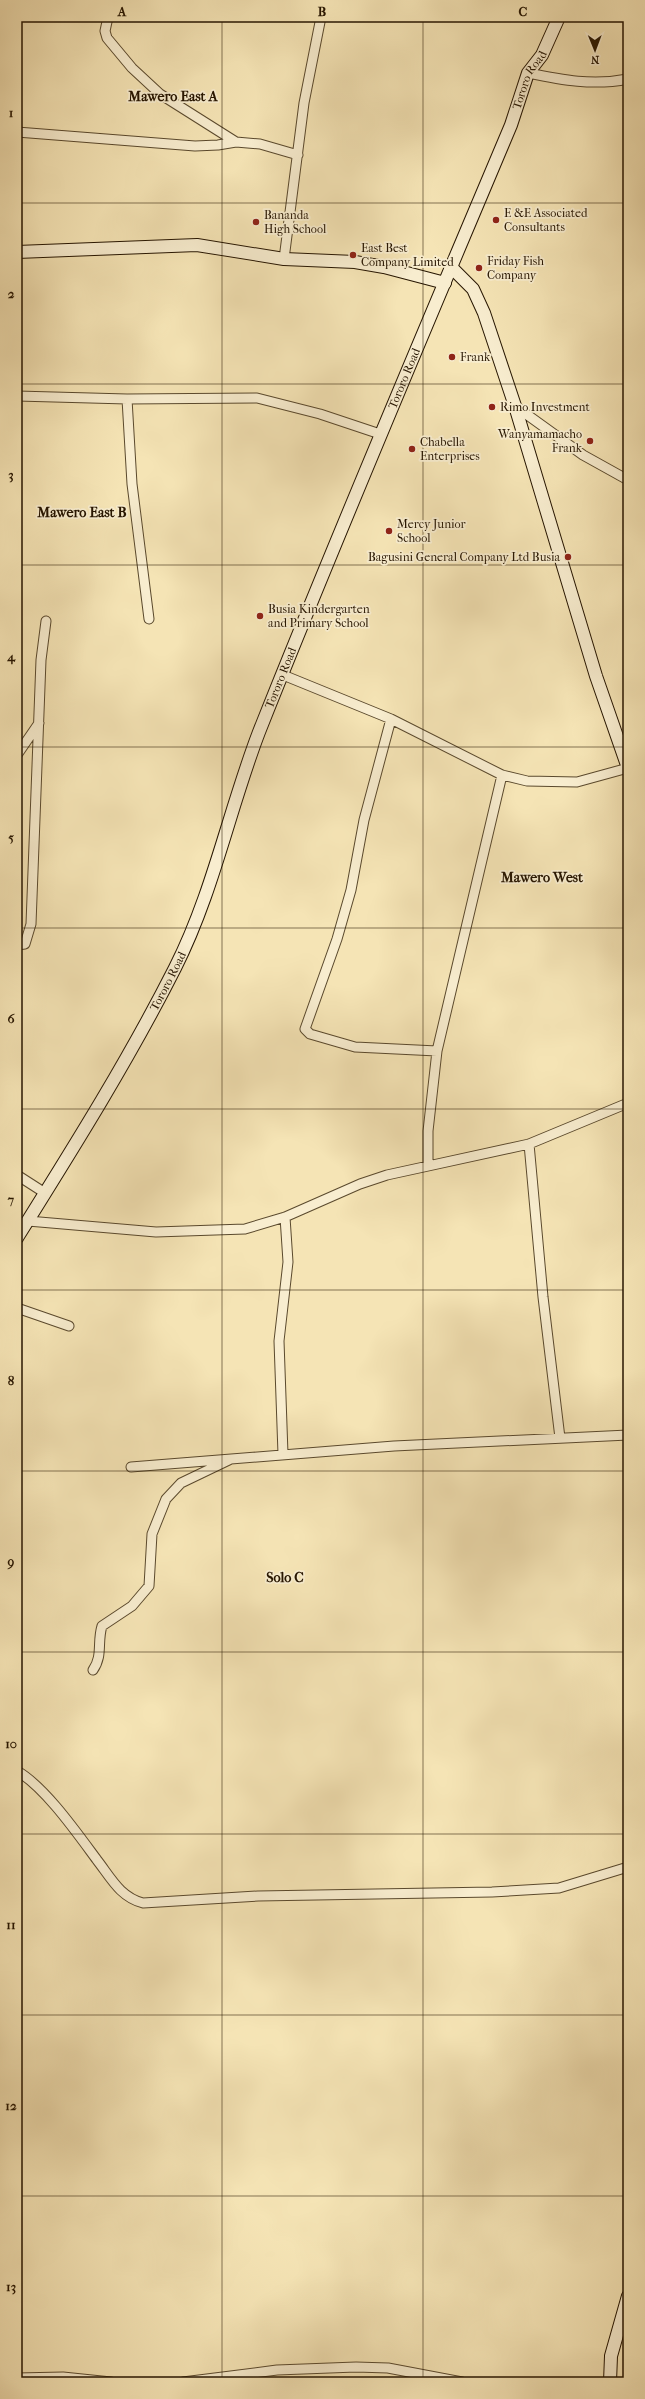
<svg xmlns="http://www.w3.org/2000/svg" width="645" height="2399" font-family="'IM FELL French Canon',serif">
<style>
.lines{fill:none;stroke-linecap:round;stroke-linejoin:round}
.street-casing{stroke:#5a492d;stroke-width:11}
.secondary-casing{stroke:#261500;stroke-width:14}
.street{stroke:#f8edcf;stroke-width:9}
.secondary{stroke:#f8edcf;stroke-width:12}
.grid{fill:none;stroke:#261500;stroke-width:1;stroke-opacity:0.55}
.poi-dot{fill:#8f2418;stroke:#f8edcf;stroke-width:1.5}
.labels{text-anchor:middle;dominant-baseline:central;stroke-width:3.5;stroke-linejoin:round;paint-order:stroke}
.street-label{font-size:12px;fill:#261500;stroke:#f8edcf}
.poi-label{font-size:12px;fill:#261500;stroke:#f8edcf;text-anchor:start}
.quarter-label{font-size:14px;font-weight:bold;fill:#261500;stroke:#f8edcf}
.neatline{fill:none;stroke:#261500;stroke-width:1.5}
.grid-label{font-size:13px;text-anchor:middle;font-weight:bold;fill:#261500}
</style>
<rect width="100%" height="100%" fill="#f5e4b5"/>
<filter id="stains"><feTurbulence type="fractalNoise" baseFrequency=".005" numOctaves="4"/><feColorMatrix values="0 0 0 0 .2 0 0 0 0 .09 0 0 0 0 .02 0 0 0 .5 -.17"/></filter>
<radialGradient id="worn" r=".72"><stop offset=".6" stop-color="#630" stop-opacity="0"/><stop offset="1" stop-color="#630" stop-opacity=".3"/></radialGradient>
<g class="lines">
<g class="street-casing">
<path id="street" d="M108,17L105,31L107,38L132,68L160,94L236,142L260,144L298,155
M528,73C562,80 593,86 628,79
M17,132L195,146L218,145L236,142
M284,259L304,103L321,17
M17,396L127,399L257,398L320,414L380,434
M127,399L132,484L149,619
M515,406L583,455L628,480
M283,675L391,719L502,775L437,1051L428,1131V1164
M391,719L364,820L351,890L337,939L305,1029L310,1034L355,1047L437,1051
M17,755L39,723
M502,775L527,781L577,782L628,768
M17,945L25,944L31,924L41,660L46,621
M529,1144L543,1297L560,1438
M17,1175L45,1193
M28,1221L156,1232L245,1229L285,1217L360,1184L387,1175L529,1144L628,1103
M17,1308L69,1326
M283,1454L279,1341L288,1262L285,1217
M131,1467L394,1446L628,1435
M93,1670C103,1656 97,1642 102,1626L132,1606L149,1586L152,1534L166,1499L181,1483L231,1459
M17,1771C45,1787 77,1833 97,1860C111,1878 120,1897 143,1903L258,1896L492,1892L559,1888L628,1867
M17,2378L63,2377L111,2382
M183,2382L277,2370L356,2367L388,2368L462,2382"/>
</g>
<g class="secondary-casing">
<g id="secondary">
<path d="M17,252L197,245L284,259L355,262L384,267L445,283"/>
<path d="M451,267L473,289L484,313L515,406L596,676L628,768"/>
<path id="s1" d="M17,1238C72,1150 128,1061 175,968C213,893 229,810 259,732C340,528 426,327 511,125L528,73L542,55L559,17"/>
<path d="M610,2382L611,2356L628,2296"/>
</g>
</g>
<use href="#street" class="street"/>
<use href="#secondary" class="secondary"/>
</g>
<path class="grid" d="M222,17V2382M423,17V2382M17,203H628M17,384H628M17,565H628M17,747H628M17,928H628M17,1109H628M17,1290H628M17,1471H628M17,1652H628M17,1834H628M17,2015H628M17,2196H628"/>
<g class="poi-dot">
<circle cx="496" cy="220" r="4"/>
<circle cx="256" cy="222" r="4"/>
<circle cx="353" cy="255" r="4"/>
<circle cx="479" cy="268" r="4"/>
<circle cx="452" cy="357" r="4"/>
<circle cx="492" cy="407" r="4"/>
<circle cx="590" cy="441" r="4"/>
<circle cx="412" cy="449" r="4"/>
<circle cx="389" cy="531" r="4"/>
<circle cx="568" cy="557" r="4"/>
<circle cx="260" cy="616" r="4"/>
</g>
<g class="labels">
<g class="street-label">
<text stroke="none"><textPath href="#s1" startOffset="1270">Tororo Road</textPath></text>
<text stroke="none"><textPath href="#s1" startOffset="946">Tororo Road</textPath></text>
<text stroke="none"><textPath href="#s1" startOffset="622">Tororo Road</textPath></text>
<text stroke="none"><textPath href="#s1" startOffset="298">Tororo Road</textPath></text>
</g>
<g class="poi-label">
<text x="504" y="213">E &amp;E Associated<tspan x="504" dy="14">Consultants</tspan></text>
<text x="264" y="215">Bananda<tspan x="264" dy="14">High School</tspan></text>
<text x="361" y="248">East Best<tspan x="361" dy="14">Company Limited</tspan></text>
<text x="487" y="261">Friday Fish<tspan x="487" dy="14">Company</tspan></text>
<text x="460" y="357">Frank</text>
<text x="500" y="407">Rimo Investment</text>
<text x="582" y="434" text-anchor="end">Wanyamamacho<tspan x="582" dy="14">Frank</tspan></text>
<text x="420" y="442">Chabella<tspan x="420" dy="14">Enterprises</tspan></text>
<text x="397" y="524">Mercy Junior<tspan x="397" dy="14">School</tspan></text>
<text x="560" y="557" text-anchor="end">Bagusini General Company Ltd Busia</text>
<text x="268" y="609">Busia Kindergarten<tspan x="268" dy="14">and Primary School</tspan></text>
</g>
<g class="quarter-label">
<text x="173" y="96">Mawero East A</text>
<text x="82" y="512">Mawero East B</text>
<text x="542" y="877">Mawero West</text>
<text x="285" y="1577">Solo C</text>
</g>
</g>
<rect width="645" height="2399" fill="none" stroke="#f5e4b5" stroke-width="44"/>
<g transform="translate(595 50) rotate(179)" stroke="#f8edcf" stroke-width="3" paint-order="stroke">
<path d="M0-3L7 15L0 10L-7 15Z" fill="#261500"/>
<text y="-6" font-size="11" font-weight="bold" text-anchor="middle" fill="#261500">N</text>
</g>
<rect x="22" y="22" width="601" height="2355" class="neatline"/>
<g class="grid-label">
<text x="122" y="16">A</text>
<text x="322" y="16">B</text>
<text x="523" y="16">C</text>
<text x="11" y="117">1</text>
<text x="11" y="298">2</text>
<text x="11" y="479">3</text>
<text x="11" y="661">4</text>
<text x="11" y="842">5</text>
<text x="11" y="1023">6</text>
<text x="11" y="1204">7</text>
<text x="11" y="1385">8</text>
<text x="11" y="1566">9</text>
<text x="11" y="1748">10</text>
<text x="11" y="1929">11</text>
<text x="11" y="2110">12</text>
<text x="11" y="2291">13</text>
</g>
<rect width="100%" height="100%" filter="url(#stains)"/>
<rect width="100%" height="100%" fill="url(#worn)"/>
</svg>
